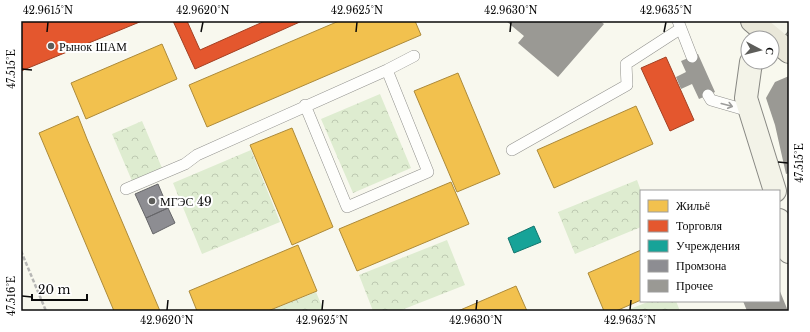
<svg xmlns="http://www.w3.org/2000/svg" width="810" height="332" font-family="'Libre Baskerville',serif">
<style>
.park{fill:url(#park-crowns)}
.homes{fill:#f2c14e;stroke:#ac8a3a}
.shops{fill:#e4572e;stroke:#a34023}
.public{fill:#17a398;stroke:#13756d}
.industry{fill:#8d8d92;stroke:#666669}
.building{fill:#9a9994}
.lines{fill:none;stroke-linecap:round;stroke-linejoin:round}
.lane-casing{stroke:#91918d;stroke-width:12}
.secondary-casing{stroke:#888883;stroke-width:24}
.primary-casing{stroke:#7e7e7a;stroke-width:24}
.path{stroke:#b7b7b5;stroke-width:2.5;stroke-dasharray:4 2;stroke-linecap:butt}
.lane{stroke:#fefefc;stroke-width:11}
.secondary{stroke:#f3f3e8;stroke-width:22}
.primary{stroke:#e9e7d9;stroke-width:22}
.oneway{stroke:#9c9c9b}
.ticks{fill:none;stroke:#0a0a0a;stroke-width:1.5}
.poi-dot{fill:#5d5d5a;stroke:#fff;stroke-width:1.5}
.labels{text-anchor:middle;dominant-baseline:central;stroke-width:4;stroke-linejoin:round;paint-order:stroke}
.poi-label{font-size:12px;fill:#0a0a0a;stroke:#fff;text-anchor:start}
.neatline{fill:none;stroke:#0a0a0a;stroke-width:1.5}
.ticks-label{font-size:10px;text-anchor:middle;fill:#0a0a0a}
</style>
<defs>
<pattern id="park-crowns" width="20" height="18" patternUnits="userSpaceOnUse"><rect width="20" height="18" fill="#deecd0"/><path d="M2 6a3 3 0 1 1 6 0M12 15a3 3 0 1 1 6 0" fill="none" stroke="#bdc9b1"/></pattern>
</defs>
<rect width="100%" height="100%" fill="#f8f8ee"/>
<path class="park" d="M380,94L411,168L353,193L321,119Z
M142,121L162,168L132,181L112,134Z
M251,150L280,222L202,254L173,183Z
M637,180L641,191V227L575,254L558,212Z
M447,240L465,285L399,311H373L359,275Z
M316,292L324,311H269Z
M650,301H676L680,311H625Z"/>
<path class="homes" d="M339,21H415L421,35L207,127L189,85Z
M162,44L177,79L86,119L71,83Z
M458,73L500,174L457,192L414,91Z
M636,106L653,144L554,188L537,150Z
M78,116L87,139L160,311H114L39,133Z
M292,128L333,227L292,245L250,145Z
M451,182L469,224L357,271L339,229Z
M298,245L317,291L268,311H197L189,291Z
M641,250V300L616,311H604L588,273Z
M516,286L527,311H458Z"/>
<path class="shops" d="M21,21H142L21,71Z
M173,21H187L200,50L265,21H302L195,69Z
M666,57L694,120L670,131L641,68Z"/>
<path class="public" d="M534,226L541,242L514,253L508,238Z"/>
<path class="industry" d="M158,184L168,208L146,218L135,194Z
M168,208L175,223L153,234L146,218Z"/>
<path class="building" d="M506,21H600L604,24L558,77L518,43L524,36Z
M698,54L715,92L699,99L692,84L681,89L676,77L686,72L681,61Z
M789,76V173L786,174L775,125L766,98L775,82Z
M779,289L788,311H747L743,301H779Z"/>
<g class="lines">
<g class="lane-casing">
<path id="lane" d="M678,21L692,57
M708,95L711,100L749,111
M305,105L347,207L428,172L387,70
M512,150L627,85L626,64L680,29
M126,189L185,164L197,155L387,70L414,56"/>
</g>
<g class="secondary-casing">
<path id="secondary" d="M768,38L782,21
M751,62L746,98L775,191
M779,220L789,252"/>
</g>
<g class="primary-casing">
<path id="primary" d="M752,21L789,52"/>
</g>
<path class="path" d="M21,251L46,311"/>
<use href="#lane" class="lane"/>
<use href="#secondary" class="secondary"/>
<use href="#primary" class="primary"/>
</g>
<defs><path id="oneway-shaft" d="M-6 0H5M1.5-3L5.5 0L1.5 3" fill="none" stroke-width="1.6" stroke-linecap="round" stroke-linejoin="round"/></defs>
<use class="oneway" href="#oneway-shaft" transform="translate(727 105) rotate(15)"/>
<path class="ticks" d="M47,32L48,22M201,32L203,22M356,32L357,22M510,32L511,22M664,32L666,22M22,69L32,70M778,162L788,163M22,296L32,297M167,310L168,300M322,310L323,300M476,310L477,300M630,310L631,300"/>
<g class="poi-dot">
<circle cx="51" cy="46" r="4"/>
<circle cx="152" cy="201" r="4"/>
</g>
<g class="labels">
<g class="poi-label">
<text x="59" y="46">Рынок ШАМ</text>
<text x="160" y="201">МГЭС 49</text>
</g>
</g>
<rect width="810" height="332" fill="none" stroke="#ffffff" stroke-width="44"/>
<rect x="640" y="190" width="140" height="112" fill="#ffffff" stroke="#9d9d9d"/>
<rect x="648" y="200" width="20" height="12" fill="#f2c14e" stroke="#9d9d9d"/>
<text x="676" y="210" font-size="12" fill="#0a0a0a">Жильё</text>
<rect x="648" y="220" width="20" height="12" fill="#e4572e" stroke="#9d9d9d"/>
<text x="676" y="230" font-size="12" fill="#0a0a0a">Торговля</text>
<rect x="648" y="240" width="20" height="12" fill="#17a398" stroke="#9d9d9d"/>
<text x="676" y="250" font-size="12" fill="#0a0a0a">Учреждения</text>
<rect x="648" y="260" width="20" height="12" fill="#8d8d92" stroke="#9d9d9d"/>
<text x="676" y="270" font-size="12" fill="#0a0a0a">Промзона</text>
<rect x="648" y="280" width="20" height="12" fill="#9a9994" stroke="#9d9d9d"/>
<text x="676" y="290" font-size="12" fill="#0a0a0a">Прочее</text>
<g transform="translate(760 50) rotate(97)"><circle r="19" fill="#ffffff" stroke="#9d9d9d"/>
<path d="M0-3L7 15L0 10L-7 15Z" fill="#5d5d5a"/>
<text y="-6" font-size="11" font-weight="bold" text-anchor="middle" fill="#0a0a0a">С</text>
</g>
<path d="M32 294v6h55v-6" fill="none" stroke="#0a0a0a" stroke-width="2"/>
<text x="38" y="294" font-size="12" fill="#0a0a0a" stroke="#ffffff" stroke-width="3" paint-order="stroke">20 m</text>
<rect x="22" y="22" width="766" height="288" class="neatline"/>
<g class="ticks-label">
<text x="48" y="14">42.9615°N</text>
<text x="203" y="14">42.9620°N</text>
<text x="357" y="14">42.9625°N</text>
<text x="511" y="14">42.9630°N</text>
<text x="666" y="14">42.9635°N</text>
<text transform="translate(11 69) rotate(-90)" y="4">47.515°E</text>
<text transform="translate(799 163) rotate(-90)" y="4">47.515°E</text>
<text transform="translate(11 296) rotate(-90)" y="4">47.516°E</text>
<text x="167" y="324">42.9620°N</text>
<text x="322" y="324">42.9625°N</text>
<text x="476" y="324">42.9630°N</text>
<text x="630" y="324">42.9635°N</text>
</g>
</svg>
